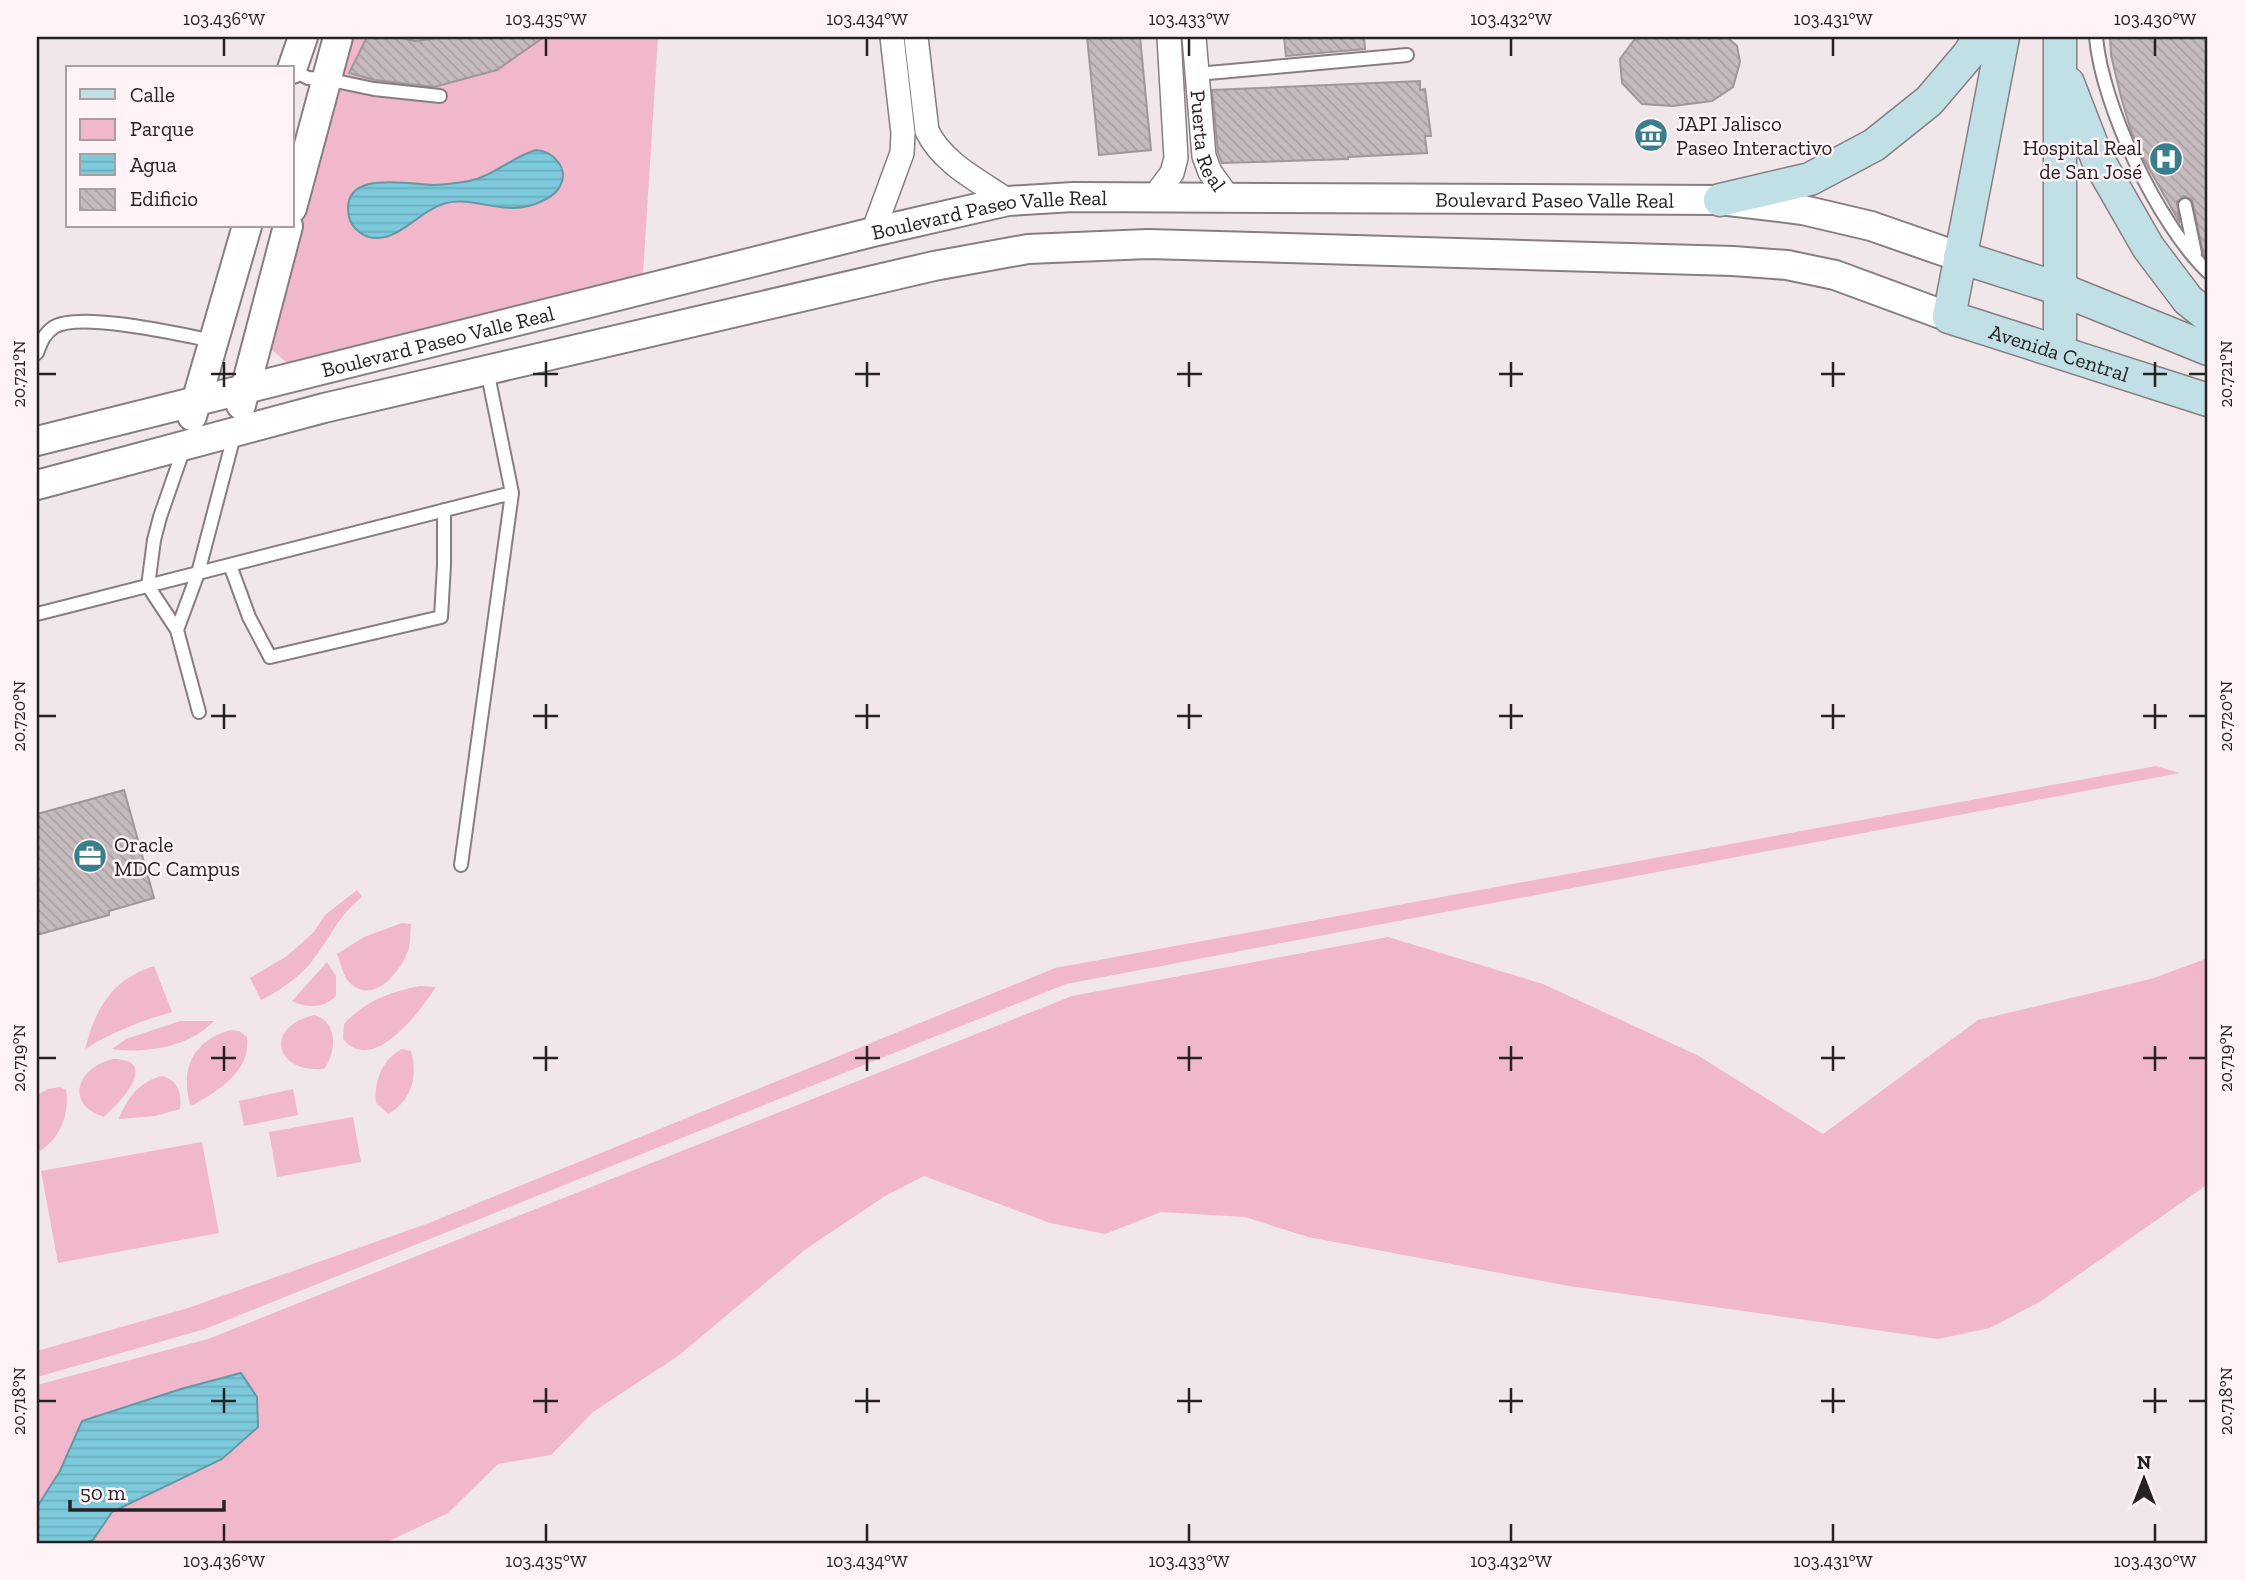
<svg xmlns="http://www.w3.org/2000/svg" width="2245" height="1580" font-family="'Zilla Slab',serif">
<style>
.green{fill:#f1b8cc}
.water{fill:url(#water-rules);stroke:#6398a4;stroke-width:2}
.building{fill:url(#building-back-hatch);stroke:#a1979a;stroke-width:2}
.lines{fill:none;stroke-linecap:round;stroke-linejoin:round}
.service-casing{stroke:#877e81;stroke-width:16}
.minor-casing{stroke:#877e81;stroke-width:26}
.tertiary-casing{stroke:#877e81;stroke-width:32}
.secondary-casing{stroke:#877e81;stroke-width:35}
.service{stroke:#fff;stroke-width:12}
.minor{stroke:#fff;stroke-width:23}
.tertiary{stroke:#fff;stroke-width:28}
.secondary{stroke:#c0e0e6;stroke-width:32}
.ticks{fill:none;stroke:#262223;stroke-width:2.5}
.labels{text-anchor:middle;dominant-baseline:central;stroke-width:5;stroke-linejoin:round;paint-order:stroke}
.poi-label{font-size:21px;fill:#262223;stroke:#fff3f7;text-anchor:start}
.street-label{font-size:21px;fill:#262223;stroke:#fff3f7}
.neatline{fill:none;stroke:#262223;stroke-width:2.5}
.ticks-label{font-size:18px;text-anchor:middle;fill:#262223}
</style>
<defs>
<pattern id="water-rules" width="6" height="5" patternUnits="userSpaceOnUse" patternTransform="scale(1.75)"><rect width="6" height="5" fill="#7dcadc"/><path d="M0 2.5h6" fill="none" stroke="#6cadbc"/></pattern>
<pattern id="building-back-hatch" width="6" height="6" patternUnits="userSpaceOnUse" patternTransform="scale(1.75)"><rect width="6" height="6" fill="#c5babd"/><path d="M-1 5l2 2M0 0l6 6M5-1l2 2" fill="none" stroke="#a9a0a2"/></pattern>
</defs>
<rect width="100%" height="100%" fill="#f1e6ea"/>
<path class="green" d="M352,37H658L643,274L292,367L266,345Z
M2156,766L2180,773L1066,984L205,1329L37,1377V1351L188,1308L429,1223L1055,968Z
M357,890L362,897C334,920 330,940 309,965C295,980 279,991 261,1000L250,978L287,956L314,932L325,915Z
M402,923L411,924C410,932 411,943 408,951C401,971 374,1005 351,984C343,977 341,964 337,954L364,937Z
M1388,937L1543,984L1699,1056L1823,1134L1978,1020L2151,979L2208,958V1184L2041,1301L1990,1328L1938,1339L1569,1286L1308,1237L1245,1217L1161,1212L1105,1234L1050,1223L924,1176L885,1196L806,1249L678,1356L593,1412L551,1455L498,1464L448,1513L385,1543H37V1385L208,1339L1072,996Z
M327,962L336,976V996C324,1008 308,1009 292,1001Z
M154,966L172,1012C140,1021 113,1032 85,1049C96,1008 111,980 154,966Z
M420,986L436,987C420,1011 373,1076 343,1039L344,1024C365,1001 390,992 420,986Z
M314,1015C338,1021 337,1052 324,1069C274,1073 264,1027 314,1015Z
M180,1021H214C189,1047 146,1054 112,1049L126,1039Z
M231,1030L239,1031L247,1037C251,1071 220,1090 193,1105L190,1104C180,1067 194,1040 231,1030Z
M402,1049L411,1051C418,1076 412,1101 388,1114L376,1103C374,1081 382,1059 402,1049Z
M113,1059C161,1059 120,1103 104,1117C64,1105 77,1067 113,1059Z
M162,1076C178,1080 182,1093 180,1109L155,1116L119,1119C127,1098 140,1081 162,1076Z
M60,1087L66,1090C70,1116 59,1140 37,1153V1095L48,1089Z
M293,1089L298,1115L244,1126L239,1101Z
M353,1117L361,1162L277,1177L269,1132Z
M202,1142L219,1233L58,1263L41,1171Z"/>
<path class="water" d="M536,150C553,150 570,170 560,186C556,195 543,201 535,204C502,216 475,196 446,203C420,210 401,239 376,238C364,238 352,229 349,217C339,169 407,184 432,185C444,185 457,183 469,181C493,176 512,157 536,150Z
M241,1373L257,1397L258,1427L222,1459L112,1512L93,1540L84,1543H37V1507L60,1471L82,1421L181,1389Z"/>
<path class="building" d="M367,37H398L415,41L446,37H544L497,70L434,87L375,80L349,73Z
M1087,37H1140L1151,150L1099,155Z
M1284,37H1364L1365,49L1286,56Z
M1644,37H1727L1737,46L1740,62L1733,87L1712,101L1673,106L1642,104L1622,83L1620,59L1634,40Z
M2110,37H2208V259L2203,254L2192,200L2184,196L2177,202L2180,223L2143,158L2131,131L2121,97L2111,55Z
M1420,81V90L1425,89L1431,136H1425L1427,153L1348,157V159L1222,163L1218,153L1212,90Z
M124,790L154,898L109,911V915L37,935V814Z"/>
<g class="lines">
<g class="service-casing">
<path id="service" d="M2096,37C2102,106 2158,224 2208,272
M292,70L308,78L326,79L374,89L440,96
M1197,74L1407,55
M2185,205L2195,253
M37,353C41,342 44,334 54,327C80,311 183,335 214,341
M185,445L160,517L154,540L148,586L177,630L199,712
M230,565L249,617L270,657L441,617L444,565V510
M37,614L512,493
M177,630L198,573L235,432
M461,865L512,493L487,370"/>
</g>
<g class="minor-casing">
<g id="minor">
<path d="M916,37L927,131C943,164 980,181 1008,201"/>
<path id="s1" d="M1194,37L1204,156L1210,172L1228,197"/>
<path d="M1154,197L1172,173L1176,158L1169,37"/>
<path d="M873,232L902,153L903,133L892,37"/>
</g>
</g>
<g class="tertiary-casing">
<g id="tertiary">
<path d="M292,69L303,37"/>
<path d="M292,208L338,37"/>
<path d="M241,405L288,226"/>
<path d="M192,416L247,226"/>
<path id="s2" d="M37,441L873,232L1008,201L1073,197L1720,200L1803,210L1871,226L1960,257"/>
<path d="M37,485L324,408L934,266L1028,249L1148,244L1733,261L1787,265L1835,275L1949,317"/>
</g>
</g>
<g class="secondary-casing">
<g id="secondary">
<path id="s3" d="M2003,37L1949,317L2208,400"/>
<path d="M2068,83L2097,158L2148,247L2188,300L2208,316"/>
<path d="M1720,200L1810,179L1874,145L1929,101L1969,54L1980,37"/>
<path d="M1960,257L2060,289L2208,349"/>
<path d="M2060,352V37"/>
</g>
</g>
<use href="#service" class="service"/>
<use href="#minor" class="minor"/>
<use href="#tertiary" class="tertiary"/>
<use href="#secondary" class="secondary"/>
</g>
<path class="ticks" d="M224,38V56M546,38V56M867,38V56M1189,38V56M1511,38V56M1833,38V56M2155,38V56M224,362V387M546,362V387M867,362V387M1189,362V387M1511,362V387M1833,362V387M2155,362V387M38,374H56M211,374H236M533,374H558M855,374H880M1177,374H1202M1499,374H1523M1821,374H1845M2143,374H2167M2189,374H2206M224,704V729M546,704V729M867,704V729M1189,704V729M1511,704V729M1833,704V729M2155,704V729M38,716H56M211,716H236M533,716H558M855,716H880M1177,716H1202M1499,716H1523M1821,716H1845M2143,716H2167M2189,716H2206M224,1046V1071M546,1046V1071M867,1046V1071M1189,1046V1071M1511,1046V1071M1833,1046V1071M2155,1046V1071M38,1058H56M211,1058H236M533,1058H558M855,1058H880M1177,1058H1202M1499,1058H1523M1821,1058H1845M2143,1058H2167M2189,1058H2206M224,1388V1413M546,1388V1413M867,1388V1413M1189,1388V1413M1511,1388V1413M1833,1388V1413M2155,1388V1413M38,1401H56M211,1401H236M533,1401H558M855,1401H880M1177,1401H1202M1499,1401H1523M1821,1401H1845M2143,1401H2167M2189,1401H2206M224,1524V1542M546,1524V1542M867,1524V1542M1189,1524V1542M1511,1524V1542M1833,1524V1542M2155,1524V1542"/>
<defs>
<g id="museum-disc" transform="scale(1.75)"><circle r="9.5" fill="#3a7e8d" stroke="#fff3f7"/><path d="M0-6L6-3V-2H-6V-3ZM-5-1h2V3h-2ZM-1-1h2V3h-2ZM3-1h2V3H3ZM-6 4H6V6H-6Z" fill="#fff"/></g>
<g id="hospital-disc" transform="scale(1.75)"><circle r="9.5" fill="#3a7e8d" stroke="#fff3f7"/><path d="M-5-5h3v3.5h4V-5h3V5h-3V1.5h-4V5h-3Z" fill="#fff"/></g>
<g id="office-disc" transform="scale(1.75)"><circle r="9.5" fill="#3a7e8d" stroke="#fff3f7"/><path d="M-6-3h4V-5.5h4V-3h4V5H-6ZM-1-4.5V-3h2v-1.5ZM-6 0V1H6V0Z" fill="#fff"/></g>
</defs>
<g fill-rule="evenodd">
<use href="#museum-disc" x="1651" y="135"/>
<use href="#hospital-disc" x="2166" y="159"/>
<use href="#office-disc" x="90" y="856"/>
</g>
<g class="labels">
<g class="poi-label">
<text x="1676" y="123">JAPI Jalisco<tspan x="1676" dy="24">Paseo Interactivo</tspan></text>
<text x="2142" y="147" text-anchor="end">Hospital Real<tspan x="2142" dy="24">de San José</tspan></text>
<text x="114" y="844">Oracle<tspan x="114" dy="24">MDC Campus</tspan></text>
</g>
<g class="street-label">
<text stroke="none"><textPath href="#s1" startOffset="105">Puerta Real</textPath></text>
<text stroke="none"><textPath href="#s2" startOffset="1547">Boulevard Paseo Valle Real</textPath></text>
<text stroke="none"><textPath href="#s2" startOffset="980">Boulevard Paseo Valle Real</textPath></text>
<text stroke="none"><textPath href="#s2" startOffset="413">Boulevard Paseo Valle Real</textPath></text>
<text stroke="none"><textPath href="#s3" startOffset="401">Avenida Central</textPath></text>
</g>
</g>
<rect width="2245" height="1580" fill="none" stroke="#fff3f7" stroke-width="77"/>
<rect x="66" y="66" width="228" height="161" fill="#fff3f7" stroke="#a89fa2" stroke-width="2"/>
<rect x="80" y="89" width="35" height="10" fill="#c0e0e6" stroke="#a89fa2" stroke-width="2"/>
<text x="130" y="102" font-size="21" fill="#262223">Calle</text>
<rect x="80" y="119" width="35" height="21" fill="#f1b8cc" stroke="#a89fa2" stroke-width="2"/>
<text x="130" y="136" font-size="21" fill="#262223">Parque</text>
<rect x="80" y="154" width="35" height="21" fill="url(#water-rules)" stroke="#a89fa2" stroke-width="2"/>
<text x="130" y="172" font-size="21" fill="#262223">Agua</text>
<rect x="80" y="189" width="35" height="21" fill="url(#building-back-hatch)" stroke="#a89fa2" stroke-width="2"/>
<text x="130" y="206" font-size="21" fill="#262223">Edificio</text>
<g transform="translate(2144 1479)" stroke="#fff3f7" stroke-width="5" paint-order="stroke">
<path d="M0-5L12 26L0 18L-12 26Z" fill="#262223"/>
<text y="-10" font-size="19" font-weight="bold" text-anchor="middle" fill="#262223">N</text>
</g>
<path d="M70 1500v10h154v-10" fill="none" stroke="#262223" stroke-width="3.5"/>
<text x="80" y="1500" font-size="21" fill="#262223" stroke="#fff3f7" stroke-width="5" paint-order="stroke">50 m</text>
<rect x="38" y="38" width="2168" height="1504" class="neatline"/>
<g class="ticks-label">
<text x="224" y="25">103.436°W</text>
<text x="546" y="25">103.435°W</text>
<text x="867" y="25">103.434°W</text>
<text x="1189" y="25">103.433°W</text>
<text x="1511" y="25">103.432°W</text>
<text x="1833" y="25">103.431°W</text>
<text x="2155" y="25">103.430°W</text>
<text transform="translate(19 374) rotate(-90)" y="6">20.721°N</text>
<text transform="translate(2226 374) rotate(-90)" y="6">20.721°N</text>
<text transform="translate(19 716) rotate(-90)" y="6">20.720°N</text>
<text transform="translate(2226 716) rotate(-90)" y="6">20.720°N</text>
<text transform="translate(19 1058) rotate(-90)" y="6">20.719°N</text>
<text transform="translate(2226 1058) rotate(-90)" y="6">20.719°N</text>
<text transform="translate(19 1401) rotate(-90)" y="6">20.718°N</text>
<text transform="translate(2226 1401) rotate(-90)" y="6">20.718°N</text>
<text x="224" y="1567">103.436°W</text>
<text x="546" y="1567">103.435°W</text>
<text x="867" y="1567">103.434°W</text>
<text x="1189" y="1567">103.433°W</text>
<text x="1511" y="1567">103.432°W</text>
<text x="1833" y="1567">103.431°W</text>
<text x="2155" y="1567">103.430°W</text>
</g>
</svg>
